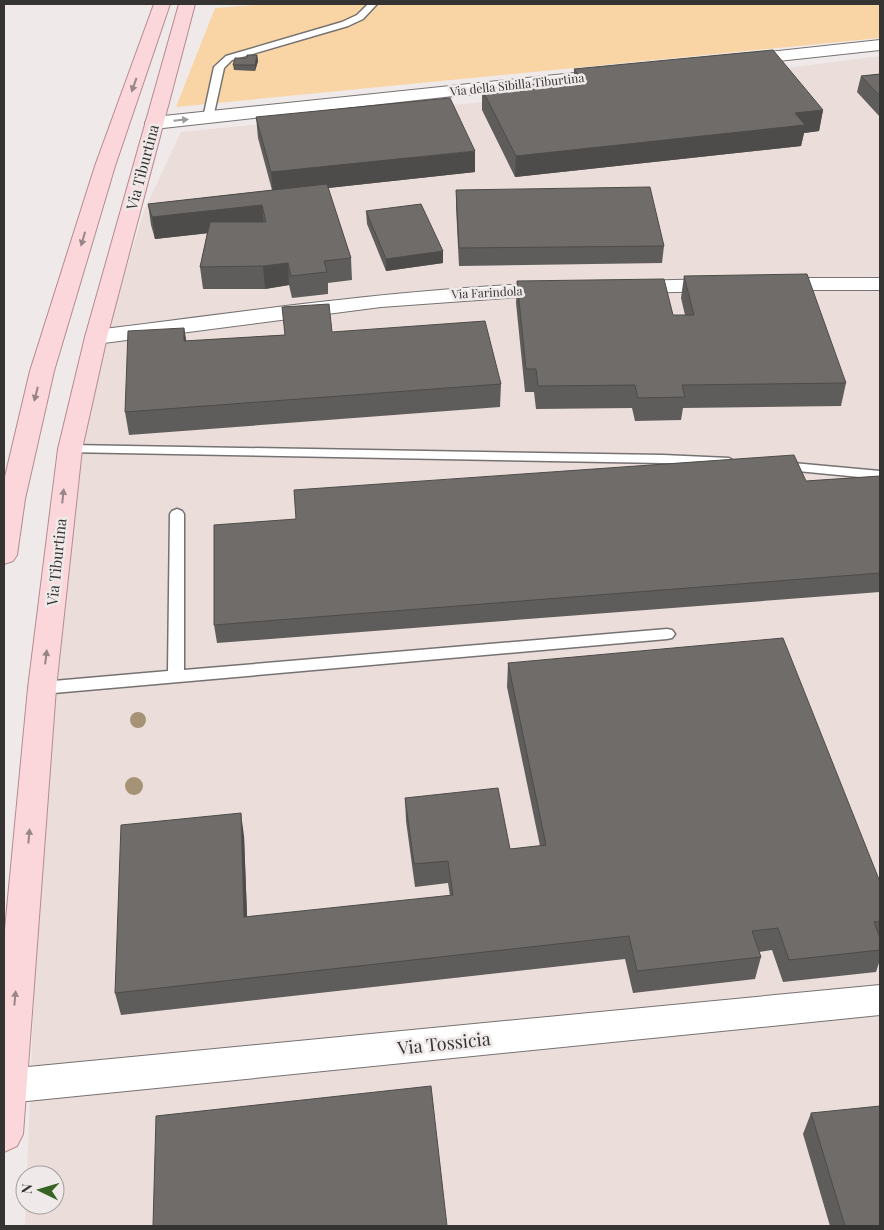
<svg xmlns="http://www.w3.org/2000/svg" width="884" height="1230" font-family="'Playfair Display',serif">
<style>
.built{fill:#eaddda}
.green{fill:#f9d4a4}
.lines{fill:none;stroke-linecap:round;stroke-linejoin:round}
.service-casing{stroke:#767271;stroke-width:3}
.minor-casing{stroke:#767271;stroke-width:2}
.primary-casing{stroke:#b48b91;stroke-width:2}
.service{fill:#fff;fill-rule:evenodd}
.minor{fill:#fff;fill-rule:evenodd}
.primary{fill:#fbd6db;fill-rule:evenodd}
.tree{fill:#a69275}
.wall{fill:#5f5d5b}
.shaded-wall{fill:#4e4c4a}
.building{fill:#6f6c6a;stroke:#4e4c4a}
.oneway{fill:#988587}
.oneway2{fill:#9a9a99}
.labels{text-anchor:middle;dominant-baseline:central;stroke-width:5;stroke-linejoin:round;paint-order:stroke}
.far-street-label{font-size:12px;fill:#363433;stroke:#efeae9}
.street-label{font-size:15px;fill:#363433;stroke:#efeae9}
.near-street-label{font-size:18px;fill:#363433;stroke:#efeae9}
</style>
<rect width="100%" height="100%" fill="#efeae9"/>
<path class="built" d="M880,56V1226H25L26,1205H55V1175H27L41,801L84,408L144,211L181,132L772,73L770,70Z"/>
<path class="green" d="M272,4H880V38L176,107L215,8Z"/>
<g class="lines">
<g class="service-casing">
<path id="service" d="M368,4H377L363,19L348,26L232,60L224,68L213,118L208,121L204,120L203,118L214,67L226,56L342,22L357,15Z
M70,445L663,455L729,458L736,462L729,466L663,463L65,452L63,449L65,446Z
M782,462L880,471V479L777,469L775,466L777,463Z
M177,509L182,511L184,514V670L667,629L672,630L675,634L672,638L667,639L42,694L36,692L34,688L36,684L42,682L168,671L170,514L172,511Z"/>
</g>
<g class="minor-casing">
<path id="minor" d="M880,40V50L742,65L736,64L733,60L736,56L742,55Z
M612,69L618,70L621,74L618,78L154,129L147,127L145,123L147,119L154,117Z
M773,278H880V290H773L765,289L762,284L765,279Z
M720,279L728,280L731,285L728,290L720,291L630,293L622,292L619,287L622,282L630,281Z
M552,283L560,284L563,289L560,294L381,307L96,344L88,342L85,337L88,332L96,330C248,311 399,289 552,283Z
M880,985V1015L7,1103L4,1102V1070L7,1069Z"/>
</g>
<g class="primary-casing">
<path id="primary" d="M154,4H170L115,166L54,371L25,499L17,555L13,561L4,564V481L30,371L95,166Z
M179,4H195L107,337L82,449L56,688L23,1134L17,1146L4,1152V940L28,688L58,449L85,337Z"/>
</g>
<use href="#service" class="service"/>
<use href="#minor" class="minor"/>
<use href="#primary" class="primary"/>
</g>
<g class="tree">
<circle cx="138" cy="720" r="8"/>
<circle cx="134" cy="786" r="9"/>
</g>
<path class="wall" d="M257,55L258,61L255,71L234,70L233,65L247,58Z
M574,69L823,110L819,131L804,133L801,146L515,177L482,110V89L574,80Z
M880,74V117L857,92L861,76Z
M256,117L475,172L328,188L351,258L352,280L328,283V294L292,298L289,285L265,289H203L200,267L207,233L155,239L151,225L148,204L272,190L258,138Z
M456,190L664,246L662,263L459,266L456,207Z
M366,211L443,263L386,271L367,224Z
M684,276L846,383L841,406L683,408L681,420L635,421L632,408L536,409L534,392H525L516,303L517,281L673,315H685L681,298Z
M184,328L186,341L332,332L501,384L500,407L129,435L125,412Z
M880,476V592L217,643L214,625L806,481Z
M508,663L880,882V960L876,972L783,982L772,950L759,952L761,957L755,979L633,993L625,959L121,1015L115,993L244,836L247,917L450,896L448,883L415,887L406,821L405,798L510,849L540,846L507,687Z
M811,1113L880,1226H830L803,1134Z"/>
<path class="shaded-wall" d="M257,55L258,61L255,71V65Z
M823,110L819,131L804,133L801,146L515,177L516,156L795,113Z
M475,151V172L273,194L271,172Z
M262,205L264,227L155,239L152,217Z
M443,251V263L386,271V259Z
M288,263L289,285L265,289L263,266Z
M184,328L188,350L184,341Z
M241,813L244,836L248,940L244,917Z"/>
<path class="building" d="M773,50L823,110L795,113L805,125L516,156L482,89L581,79L574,69Z
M247,55H257L255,65H233L235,58H247Z
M880,74V96L861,76Z
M450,98L475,151L271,172L256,117Z
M327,184L351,258L324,261L327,272L291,276L288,263L263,266L200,267L210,222H266L262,205L152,217L148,204Z
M650,187L664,246L459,248L456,190Z
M421,204L443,251L386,259L366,211Z
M807,274L846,383L682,385L685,397L638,398L635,385L538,386L536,369H526L517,281L664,279L673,315H694L684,276Z
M329,304L332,332L485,321L501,384L125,412L128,331L184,328V341L285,335L282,307Z
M794,455L806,481L880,476V573L214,625V525L296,519L294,490Z
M783,638L880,882V921L874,922L880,938V950L789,960L778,928L752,931L761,957L637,971L629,936L115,993L121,825L241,813L244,917L453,895L448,861L414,864L405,798L498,788L510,849L546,845L508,663Z
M431,1086L447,1226H153L156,1116Z
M880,1106V1226H845L811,1113Z"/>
<defs><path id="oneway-solid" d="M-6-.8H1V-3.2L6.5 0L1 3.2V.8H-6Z" transform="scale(1.25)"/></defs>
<g class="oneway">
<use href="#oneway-solid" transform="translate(134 85) rotate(110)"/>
<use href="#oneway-solid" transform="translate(83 239) rotate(106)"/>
<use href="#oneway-solid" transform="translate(36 394) rotate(104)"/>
<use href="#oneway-solid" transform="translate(63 496) rotate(-84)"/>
<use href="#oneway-solid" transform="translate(46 657) rotate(-83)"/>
<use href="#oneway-solid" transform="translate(29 836) rotate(-85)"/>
<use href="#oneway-solid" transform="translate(15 998) rotate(-85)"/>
</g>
<use class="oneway2" href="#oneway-solid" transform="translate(181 120) rotate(-6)"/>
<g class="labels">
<g class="far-street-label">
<text transform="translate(517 84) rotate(-6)">Via della Sibilla Tiburtina</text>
<text transform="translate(487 292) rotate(-3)">Via Farindola</text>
</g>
<g class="street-label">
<text transform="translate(142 167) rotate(-75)">Via Tiburtina</text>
<text transform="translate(56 562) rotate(-84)">Via Tiburtina</text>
</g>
<g class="near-street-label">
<text transform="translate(444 1043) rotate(-6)">Via Tossicia</text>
</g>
</g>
<rect width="884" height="1230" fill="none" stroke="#363433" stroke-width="10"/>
<g transform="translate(40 1190) rotate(275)"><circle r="24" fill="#efeae9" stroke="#a5a1a0"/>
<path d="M0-4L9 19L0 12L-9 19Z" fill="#376423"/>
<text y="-8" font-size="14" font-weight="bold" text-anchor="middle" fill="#363433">N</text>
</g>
</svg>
